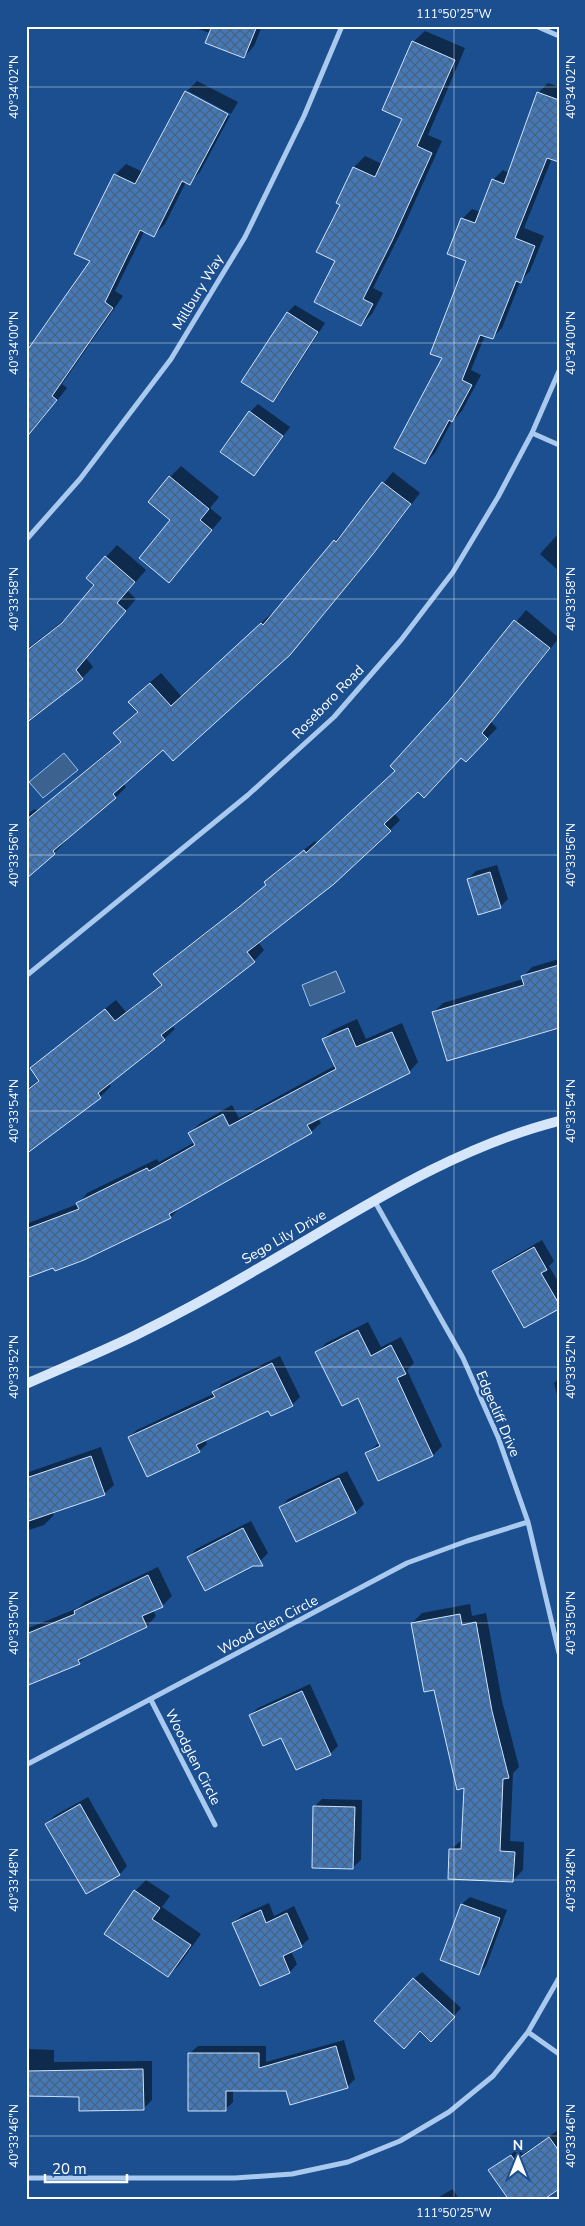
<svg xmlns="http://www.w3.org/2000/svg" width="585" height="2226" font-family="'Nunito Sans',sans-serif">
<style>
.water{fill:#3c6290;stroke:#9cc4f0}
.shadow{fill:#0007}
.building{fill:url(#building-cross-hatch);stroke:#cfe3fa}
.lines{fill:none;stroke-linecap:round;stroke-linejoin:round}
.street{stroke:#a9c9ee;stroke-width:5}
.secondary{stroke:#d6e6fa;stroke-width:10}
.ticks{fill:none;stroke:#fff;stroke-width:1;stroke-opacity:0.45}
.labels{text-anchor:middle;dominant-baseline:central;stroke-width:4.5;stroke-linejoin:round;paint-order:stroke}
.street-label{font-size:14px;fill:#fff;stroke:#1b4f8f}
.neatline{fill:none;stroke:#fff;stroke-width:2}
.ticks-label{font-size:12px;text-anchor:middle;fill:#fff}
</style>
<defs>
<pattern id="building-cross-hatch" width="8" height="8" patternUnits="userSpaceOnUse" patternTransform="scale(1.25)"><rect width="8" height="8" fill="#4478b7"/><path d="M0 0l8 8M0 8l8-8" fill="none" stroke="#486282"/></pattern>
</defs>
<rect width="100%" height="100%" fill="#1b4f8f"/>
<path class="water" d="M64,753L78,770L43,798L29,782Z
M336,971L345,992L310,1006L302,985Z"/>
<path class="shadow" d="M189,26H262L254,46L244,57L210,33Z
M425,31L465,48L428,135L442,141L403,228L373,288L383,293L372,314L361,325L336,261L342,204L337,202L354,167L365,156L382,164L403,118L413,42Z
M197,81L238,102L231,114L188,91V94L230,116L200,172L189,183L186,182L165,224L154,235L145,230L115,291L123,296L62,384L67,388L26,439V355L92,261L115,175L126,164L143,172L186,92Z
M548,83L559,87V161L552,158L524,228L544,236L530,271L520,282L502,328L492,338L485,335L471,370L481,375L462,411L452,421L435,453L425,463L444,358L468,261L462,219L472,209L481,212L493,180L503,170L509,173L538,93Z
M295,305L325,323L280,393L273,401L288,312Z
M258,404L290,427L254,475L250,412Z
M181,466L219,497L210,508L222,518L169,581L171,520L170,477Z
M393,472L420,493L383,542L300,643L163,748L123,783L126,787L116,797L63,841L65,842L54,853L26,878V815L35,809L37,811L121,741L139,712L140,691L161,673L182,697L272,613L273,615Z
M559,533V571L540,554Z
M117,545L146,570L128,591L136,599L86,658L93,667L82,678L26,674V650L69,616L96,585L87,578Z
M526,610L559,638L491,722L497,728L476,750L462,757L418,791L394,813L400,820L390,830L258,942L264,950L254,961L172,1026L175,1029L164,1039L108,1083L111,1086L100,1097L26,1152V1090L40,1079L31,1068L116,1000L126,1012L162,984L155,975L165,964L251,897L267,884L266,882L276,872L315,841L317,844L396,770Z
M497,865L508,899L500,907L468,879L476,871Z
M559,959V1029L448,1059L434,1012L443,1003L523,979V977L532,967Z
M357,1019L366,1039L402,1023L418,1062L409,1072L318,1118L321,1123L311,1132L180,1207L171,1217L83,1259L54,1266L26,1277V1224L78,1204L87,1193L157,1159L159,1162L195,1142L190,1133L199,1124L232,1105L239,1118L336,1065L323,1039L333,1030Z
M542,1240L554,1261L549,1266L559,1283V1307L493,1272L501,1264Z
M368,1322L381,1347L401,1337L414,1363L407,1370L442,1446L433,1455L378,1480L366,1454L380,1442L359,1396L316,1353L326,1343Z
M280,1356L300,1397L292,1405L272,1415L269,1409L205,1440L207,1444L199,1451L129,1437L137,1430L215,1393L214,1392L222,1384Z
M559,1378V1403L554,1383Z
M101,1447L114,1485L104,1494L52,1512L54,1515L44,1525L26,1531V1473Z
M347,1471L364,1504L356,1512L297,1541L281,1507L288,1499Z
M251,1521L268,1553L260,1561L189,1557L196,1549Z
M158,1567L172,1596L162,1606L153,1610L156,1616L147,1626L87,1655L79,1663L26,1684V1629L78,1608L85,1602Z
M470,1604L472,1616L486,1613L502,1701L519,1767L513,1773L510,1841L524,1842L523,1870L513,1880L451,1849L463,1839L466,1787L412,1623L422,1613Z
M310,1684L338,1746L330,1754L250,1715L258,1708Z
M88,1797L127,1866L120,1874L86,1892L47,1824L54,1816Z
M322,1799L362,1800L361,1860L353,1867L314,1807Z
M146,1880L170,1896L162,1907L201,1934L179,1965L168,1976L135,1891Z
M470,1897L507,1910L486,1966L478,1974L442,1960L462,1904Z
M269,1903L274,1916L294,1906L309,1939L301,1946L291,1951L297,1964L290,1972L261,1984L234,1923L242,1915Z
M422,1972L461,2008L439,2033L414,1979Z
M344,2040L355,2079L347,2087L233,2090V2102L226,2109L190,2053L198,2046H266V2062Z
M26,2049L54,2050V2062L152,2061V2100L144,2108L80,2096L28,2095L26,2102Z
M557,2131L559,2187L490,2171L519,2148L523,2154Z
M453,2189L459,2200H434Z"/>
<path class="building" d="M212,26H257L244,58L205,43Z
M412,41L455,60L417,146L432,153L392,241L363,299L373,304L361,326L314,302L335,261L316,252L340,205L336,203L353,167L375,177L402,119L382,110Z
M185,91L228,114L190,185L182,181L154,237L140,230L105,302L113,308L52,396L57,400L26,438V352L90,261L74,254L114,174L135,184Z
M537,92L559,100V162L547,158L515,238L535,246L521,283L516,281L493,339L480,335L462,380L472,385L452,422L449,420L425,464L394,448L442,358L430,354L466,261L447,254L461,218L475,223L492,179L504,184Z
M287,312L318,332L273,402L241,382Z
M249,411L283,436L254,476L220,452Z
M169,476L209,509L200,520L212,530L169,583L139,558L170,520L148,502Z
M382,482L411,504L373,554L290,655L173,761L163,750L113,794L116,798L53,851L55,854L26,879V820L121,742L113,733L138,712L128,702L150,683L171,706L261,623L263,625L334,540L336,542Z
M105,556L135,582L117,603L126,611L76,670L83,679L26,723V651L62,623L94,585L86,578Z
M514,620L550,648L482,733L488,739L466,762L461,758L424,798L418,792L384,824L391,831L334,884L247,952L255,962L161,1035L165,1040L98,1093L101,1098L26,1154V1091L39,1081L30,1068L105,1009L115,1021L162,985L153,974L239,907L266,885L264,882L304,850L306,853L395,771L390,766L449,701Z
M490,872L501,908L478,915L467,879Z
M559,965V1028L447,1061L432,1012L524,985L521,976Z
M348,1028L356,1047L392,1032L410,1073L307,1125L312,1133L169,1214L171,1218L84,1260L55,1271L53,1268L26,1278V1229L79,1209L76,1203L147,1168L149,1171L195,1145L188,1133L223,1114L229,1126L336,1069L322,1039Z
M534,1247L547,1270L541,1273L559,1304V1309L524,1328L492,1271Z
M358,1330L371,1356L391,1345L406,1374L397,1378L433,1456L378,1481L365,1453L380,1446L358,1398L342,1406L315,1352Z
M272,1363L293,1406L271,1416L268,1411L196,1445L200,1452L147,1477L128,1437L215,1397L212,1392Z
M91,1456L105,1495L26,1522V1478Z
M339,1478L356,1513L296,1542L279,1507Z
M243,1528L263,1566H253L205,1591L187,1557Z
M148,1575L163,1607L142,1616L147,1627L78,1660L80,1664L26,1686V1634L75,1614L74,1611Z
M460,1614L462,1625L476,1622L492,1711L509,1778L503,1779L500,1851L515,1852L513,1882L448,1879L449,1849H461L464,1788L457,1790L434,1690L424,1692L411,1623Z
M302,1691L331,1755L296,1770L281,1738L263,1746L249,1715Z
M80,1804L120,1875L86,1894L45,1824Z
M313,1806L355,1807L353,1869L312,1868Z
M134,1890L160,1908L152,1919L191,1945L168,1977L104,1934Z
M461,1904L500,1918L479,1975L440,1960Z
M261,1910L266,1923L287,1913L302,1947L283,1956L290,1973L260,1986L232,1923Z
M413,1978L455,2017L431,2042L420,2031L404,2049L374,2021Z
M336,2046L348,2088L290,2105L286,2091H226V2111H188V2053H259V2068Z
M143,2069L144,2110L79,2111V2097L26,2096V2071Z
M549,2137L559,2151V2189L543,2200H509L488,2170L511,2155L515,2161Z"/>
<g class="lines">
<path class="street" d="M536,26L559,36
M532,433L559,445
M26,540L80,479L171,359L245,237L304,116L342,26
M26,976L248,795L334,717L401,640L453,572L498,497L532,433L559,371
M374,1200L463,1358L498,1437L528,1522L559,1653
M151,1700L215,1825
M26,1765L407,1563L467,1541L528,1522
M528,2032L559,2054
M26,2178H235L292,2174L348,2162L400,2141L449,2112L493,2076L528,2032L559,1978"/>
<path class="secondary" d="M26,1384C62,1368 99,1353 134,1336C174,1316 215,1294 254,1271C352,1215 448,1149 559,1121"/>
</g>
<path class="ticks" d="M454,26V2200M26,87H559M26,343H559M26,599H559M26,855H559M26,1111H559M26,1367H559M26,1623H559M26,1880H559M26,2136H559"/>
<g class="labels">
<g class="street-label">
<text transform="translate(198 292) rotate(-59)">Millbury Way</text>
<text transform="translate(328 702) rotate(-46)">Roseboro Road</text>
<text transform="translate(284 1237) rotate(-30)">Sego Lily Drive</text>
<text transform="translate(498 1414) rotate(67)">Edgecliff Drive</text>
<text transform="translate(268 1625) rotate(-28)">Wood Glen Circle</text>
<text transform="translate(193 1757) rotate(63)">Woodglen Circle</text>
</g>
</g>
<rect width="585" height="2226" fill="none" stroke="#1b4f8f" stroke-width="55"/>
<g transform="translate(518 2158)" stroke="#1b4f8f" stroke-width="4" paint-order="stroke">
<path d="M0-4L9 19L0 12L-9 19Z" fill="#ffffff"/>
<text y="-8" font-size="14" font-weight="bold" text-anchor="middle" fill="#ffffff">N</text>
</g>
<path d="M45 2174v8h82v-8" fill="none" stroke="#ffffff" stroke-width="2.5"/>
<text x="52" y="2174" font-size="15" fill="#ffffff" stroke="#1b4f8f" stroke-width="4" paint-order="stroke">20 m</text>
<rect x="28" y="28" width="530" height="2170" class="neatline"/>
<g class="ticks-label">
<text x="454" y="18">111°50'25"W</text>
<text transform="translate(14 87) rotate(-90)" y="4">40°34'02"N</text>
<text transform="translate(571 87) rotate(-90)" y="4">40°34'02"N</text>
<text transform="translate(14 343) rotate(-90)" y="4">40°34'00"N</text>
<text transform="translate(571 343) rotate(-90)" y="4">40°34'00"N</text>
<text transform="translate(14 599) rotate(-90)" y="4">40°33'58"N</text>
<text transform="translate(571 599) rotate(-90)" y="4">40°33'58"N</text>
<text transform="translate(14 855) rotate(-90)" y="4">40°33'56"N</text>
<text transform="translate(571 855) rotate(-90)" y="4">40°33'56"N</text>
<text transform="translate(14 1111) rotate(-90)" y="4">40°33'54"N</text>
<text transform="translate(571 1111) rotate(-90)" y="4">40°33'54"N</text>
<text transform="translate(14 1367) rotate(-90)" y="4">40°33'52"N</text>
<text transform="translate(571 1367) rotate(-90)" y="4">40°33'52"N</text>
<text transform="translate(14 1623) rotate(-90)" y="4">40°33'50"N</text>
<text transform="translate(571 1623) rotate(-90)" y="4">40°33'50"N</text>
<text transform="translate(14 1880) rotate(-90)" y="4">40°33'48"N</text>
<text transform="translate(571 1880) rotate(-90)" y="4">40°33'48"N</text>
<text transform="translate(14 2136) rotate(-90)" y="4">40°33'46"N</text>
<text transform="translate(571 2136) rotate(-90)" y="4">40°33'46"N</text>
<text x="454" y="2217">111°50'25"W</text>
</g>
</svg>
